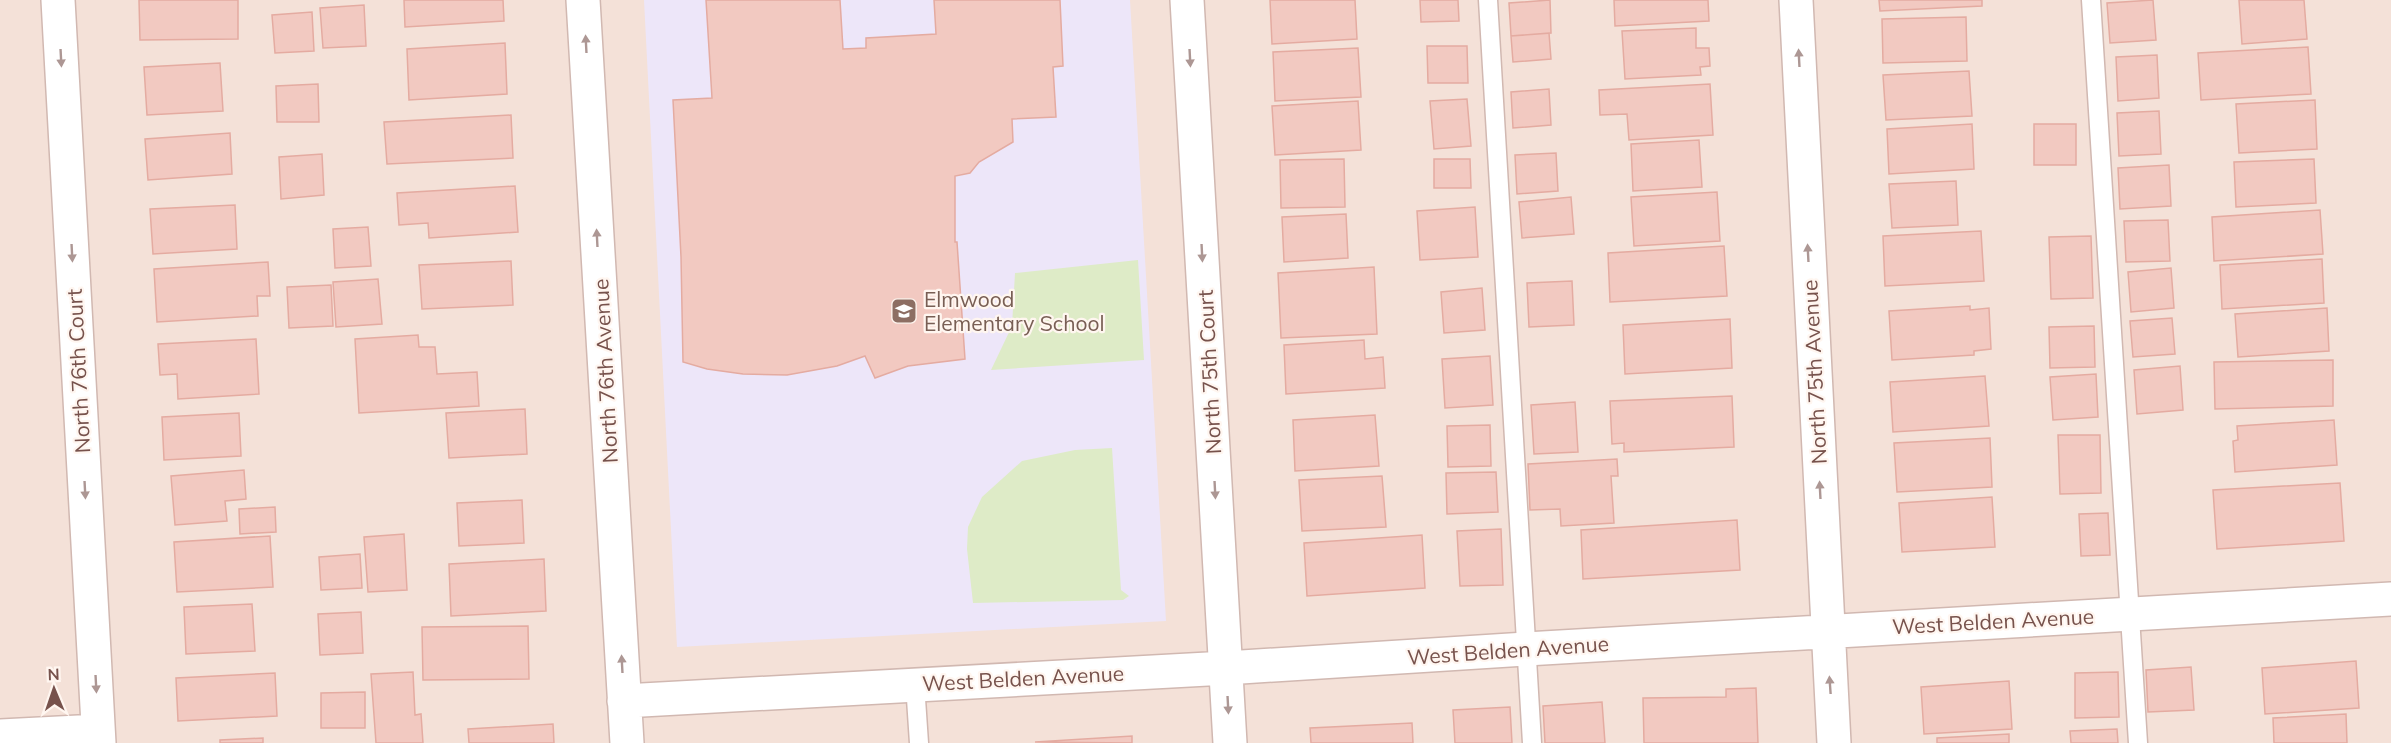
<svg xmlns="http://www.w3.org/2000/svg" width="2391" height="743" font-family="Mulish,sans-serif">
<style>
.residential{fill:#f4e1d8}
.education{fill:#ede6f9}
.green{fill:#deebc7}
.building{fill:#f2c9c1;stroke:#e4aba1;stroke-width:1.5}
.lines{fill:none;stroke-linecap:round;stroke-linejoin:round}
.lane-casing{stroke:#d1b8b1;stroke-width:21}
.street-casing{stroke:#d1b8b1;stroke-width:36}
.lane{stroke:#fff;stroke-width:18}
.street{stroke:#fff;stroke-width:33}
.oneway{fill:#ad9794}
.labels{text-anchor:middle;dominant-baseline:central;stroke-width:4.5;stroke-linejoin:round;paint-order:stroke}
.education-label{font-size:21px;fill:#785e54;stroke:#fff6f0;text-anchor:start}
.street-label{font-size:21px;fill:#77524c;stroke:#fff6f0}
</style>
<rect width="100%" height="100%" fill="#fcf1e9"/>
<path class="residential" d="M0,0H2391V743H0Z"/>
<path class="education" d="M644,0H1130L1166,621L677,647Z"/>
<path class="green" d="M1138,260L1144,360L991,370L1012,326L1015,273Z
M1112,448L1121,590L1129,596L1123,600L973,603L967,549L968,527L982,497L1022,461L1075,450Z"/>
<path class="building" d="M139,0H238V39L140,40Z
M404,0H503L504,21L405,27Z
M706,0H840L843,49L866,48V38L936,34L934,0H1060L1063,66L1053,67L1056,117L1012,119L1013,142L979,162L970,173L955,176V242H957L965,359L908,366L875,378L865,356L837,366L787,375L743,374L707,369L683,362L681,257L673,100L712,98Z
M1270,0H1355L1357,39L1272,44Z
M1420,0H1458L1459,21L1421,22Z
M1550,0L1551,33L1511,36L1509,3Z
M1614,0H1708L1709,21L1615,26Z
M1879,0H1982V6L1880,11Z
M2153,0L2156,40L2110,43L2107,3Z
M2239,0H2304L2307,39L2242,44Z
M364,5L366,46L323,48L320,8Z
M312,12L314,51L275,53L272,15Z
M1966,17L1967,61L1883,63L1882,19Z
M1696,28V48H1709L1710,66L1700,67L1701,75L1625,79L1622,31Z
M1549,33L1551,59L1513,62L1511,36Z
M505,43L507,94L409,100L407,49Z
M1427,46H1467L1468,83H1428Z
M2308,47L2311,94L2201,100L2198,53Z
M1358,48L1361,97L1275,101L1273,52Z
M2157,55L2159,98L2118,101L2116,57Z
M220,63L223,111L147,115L144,67Z
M1969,71L1972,116L1886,120L1883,75Z
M318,84L319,122H277L276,86Z
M1710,84L1713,135L1629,140L1627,114L1600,115L1599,90Z
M1549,89L1551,125L1513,128L1511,92Z
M1467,99L1471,146L1434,149L1430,101Z
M2315,100L2317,149L2239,153L2236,104Z
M1358,101L1361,150L1275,155L1272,106Z
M2159,111L2161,154L2119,156L2117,113Z
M511,115L513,158L387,164L384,122Z
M1972,124L1974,169L1889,174L1887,129Z
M2034,124H2076V165H2034Z
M230,133L232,174L148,180L145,139Z
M1699,140L1702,187L1633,191L1631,144Z
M1556,153L1558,191L1517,194L1515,155Z
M322,154L324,195L281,199L279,157Z
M1344,159L1345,207L1281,208L1280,160Z
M1434,159H1470L1471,188H1434Z
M2314,159L2316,203L2236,207L2234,162Z
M2169,165L2171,206L2120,209L2118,168Z
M1956,181L1958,225L1892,228L1889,184Z
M515,186L518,232L429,238L428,223L399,225L397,193Z
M1717,192L1720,241L1634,246L1631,197Z
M1571,197L1574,234L1522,238L1519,202Z
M235,205L237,249L153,254L150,209Z
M1475,207L1478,257L1420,260L1417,211Z
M2320,210L2323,254L2214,261L2212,217Z
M1346,214L1348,258L1284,262L1282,217Z
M2168,220L2170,261L2126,262L2124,221Z
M368,227L371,266L335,268L333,229Z
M1981,231L1984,281L1885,286L1883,236Z
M2091,236L2093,298L2051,299L2049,237Z
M1724,246L1727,296L1610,302L1608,253Z
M2322,259L2324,303L2222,309L2220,265Z
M511,261L513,305L422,309L419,265Z
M268,262L270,296H257L258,316L157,322L154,269Z
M1374,267L1377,334L1281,338L1278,273Z
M2171,268L2174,308L2131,312L2128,272Z
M378,279L382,324L336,327L333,282Z
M1572,281L1574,325L1529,327L1527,283Z
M331,285L333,326L289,328L287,287Z
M1482,288L1485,330L1444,333L1441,292Z
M1970,306V310L1989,308L1991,349L1974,351V355L1892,360L1889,311Z
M2327,308L2329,351L2238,357L2235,314Z
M2172,318L2175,354L2133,357L2130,321Z
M1730,319L1732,368L1625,374L1623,325Z
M2094,326L2095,367L2050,368L2049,327Z
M418,335L419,347H435L437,374L477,372L479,406L359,413L355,339Z
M256,339L259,394L178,399L177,374L160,375L158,344Z
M1364,340L1365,359L1383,357L1385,388L1286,394L1284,345Z
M1490,356L1493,405L1445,408L1442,359Z
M2333,360V406L2215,409L2214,362Z
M2180,366L2183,410L2137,414L2134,370Z
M2096,374L2098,417L2053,420L2050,377Z
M1985,376L1989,426L1893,432L1890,382Z
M1732,396L1734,447L1624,452V443L1612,444L1610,401Z
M1575,402L1578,452L1534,454L1531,405Z
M525,409L527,454L449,458L446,413Z
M239,413L241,456L164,460L162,417Z
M1375,415L1379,466L1295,471L1293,420Z
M2334,420L2337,465L2235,472L2233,441L2238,440L2237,426Z
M1490,425L1491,466L1448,467L1447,426Z
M2058,435H2100L2101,493L2060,494Z
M1990,438L1992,487L1897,492L1894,443Z
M1617,459L1618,476H1611L1614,523L1561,526L1560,509L1530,510L1528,464Z
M244,470L246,499L225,501L227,521L175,525L171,476Z
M1496,472L1498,512L1447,514L1446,473Z
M1382,476L1386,527L1302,531L1299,480Z
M2340,483L2344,541L2217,549L2213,490Z
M1992,497L1995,547L1902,552L1899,503Z
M522,500L524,543L459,546L457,503Z
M275,507L276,532L240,534L239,509Z
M2108,513L2110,555L2081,556L2079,514Z
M1737,520L1740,570L1583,579L1581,530Z
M1501,529L1503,585L1460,586L1457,531Z
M404,534L407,590L368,592L364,537Z
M1422,535L1425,588L1307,596L1304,543Z
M270,536L273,587L177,592L174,542Z
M360,554L362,588L321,590L319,557Z
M544,559L546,611L451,616L449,564Z
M252,604L255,651L186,654L184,607Z
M361,612L363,653L320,655L318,614Z
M528,626L529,679L423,680L422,627Z
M2356,661L2359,708L2265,714L2262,668Z
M2191,667L2194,710L2148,712L2146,670Z
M413,672L415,715L421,714L423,743H376L371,674Z
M2118,672L2119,717L2075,718V673Z
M275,673L277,716L178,721L176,678Z
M2009,681L2012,729L1924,734L1921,687Z
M1756,688L1758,743H1644L1643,698L1726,697V689Z
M365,692V728H321V693Z
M1602,702L1605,743H1545L1543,706Z
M1510,707L1512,743H1455L1453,710Z
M2346,714L2347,743H2274L2273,718Z
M1412,723L1413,743H1311L1310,728Z
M553,724L554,743H469L468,729Z
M2117,729L2118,743H2071L2070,731Z
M2009,734V743H1937V738Z
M1132,736V743L1035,742Z
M263,738V743H220V740Z"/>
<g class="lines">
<g class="lane-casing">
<path id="lane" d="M1488,0L1532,743
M2091,0L2138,743
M915,684L919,743"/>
</g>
<g class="street-casing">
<path id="street" d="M58,0L99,743
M583,0L627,743
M1187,0L1230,743
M1796,0L1834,743
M624,701L1226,668L1526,649L2391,599
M0,736L98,731"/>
</g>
<use href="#lane" class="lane"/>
<use href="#street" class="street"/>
</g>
<defs><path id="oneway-solid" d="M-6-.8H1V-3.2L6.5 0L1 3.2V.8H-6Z" transform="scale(1.5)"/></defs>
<g class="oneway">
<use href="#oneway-solid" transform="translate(586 44) rotate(-93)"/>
<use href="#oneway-solid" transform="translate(61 58) rotate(87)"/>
<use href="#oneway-solid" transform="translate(1190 58) rotate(87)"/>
<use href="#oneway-solid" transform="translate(1799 58) rotate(-93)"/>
<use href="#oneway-solid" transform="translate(597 238) rotate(-93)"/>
<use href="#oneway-solid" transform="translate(72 253) rotate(87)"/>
<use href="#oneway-solid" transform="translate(1202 253) rotate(87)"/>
<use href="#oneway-solid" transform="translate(1808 253) rotate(-93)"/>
<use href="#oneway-solid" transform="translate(85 490) rotate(87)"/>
<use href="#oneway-solid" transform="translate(1215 490) rotate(87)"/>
<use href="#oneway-solid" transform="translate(1820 490) rotate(-93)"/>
<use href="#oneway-solid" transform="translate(622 664) rotate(-93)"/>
<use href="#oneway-solid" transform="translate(96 684) rotate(87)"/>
<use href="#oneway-solid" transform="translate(1830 685) rotate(-94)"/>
<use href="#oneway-solid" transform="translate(1228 705) rotate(87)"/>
</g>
<defs>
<g id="school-square" transform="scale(1.35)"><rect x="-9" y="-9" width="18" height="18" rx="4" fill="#8d6e63" stroke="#fff6f0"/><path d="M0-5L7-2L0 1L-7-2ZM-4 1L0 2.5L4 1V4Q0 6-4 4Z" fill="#fff"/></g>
</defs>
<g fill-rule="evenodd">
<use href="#school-square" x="904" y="311"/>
</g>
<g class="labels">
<g class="education-label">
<text x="924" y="299">Elmwood<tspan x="924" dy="24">Elementary School</tspan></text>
</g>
<g class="street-label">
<text transform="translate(78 371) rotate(-93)">North 76th Court</text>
<text transform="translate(605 371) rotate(-93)">North 76th Avenue</text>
<text transform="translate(1209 372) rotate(-93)">North 75th Court</text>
<text transform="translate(1814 372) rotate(-93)">North 75th Avenue</text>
<text transform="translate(1993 621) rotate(-3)">West Belden Avenue</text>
<text transform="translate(1508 650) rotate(-4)">West Belden Avenue</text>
<text transform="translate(1023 678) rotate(-3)">West Belden Avenue</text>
</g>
</g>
<g transform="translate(54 689) rotate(358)" stroke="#fff6f0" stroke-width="4.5" paint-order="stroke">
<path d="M0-4.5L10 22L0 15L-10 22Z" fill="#77524c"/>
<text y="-9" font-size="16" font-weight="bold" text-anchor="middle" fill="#77524c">N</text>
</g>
</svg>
